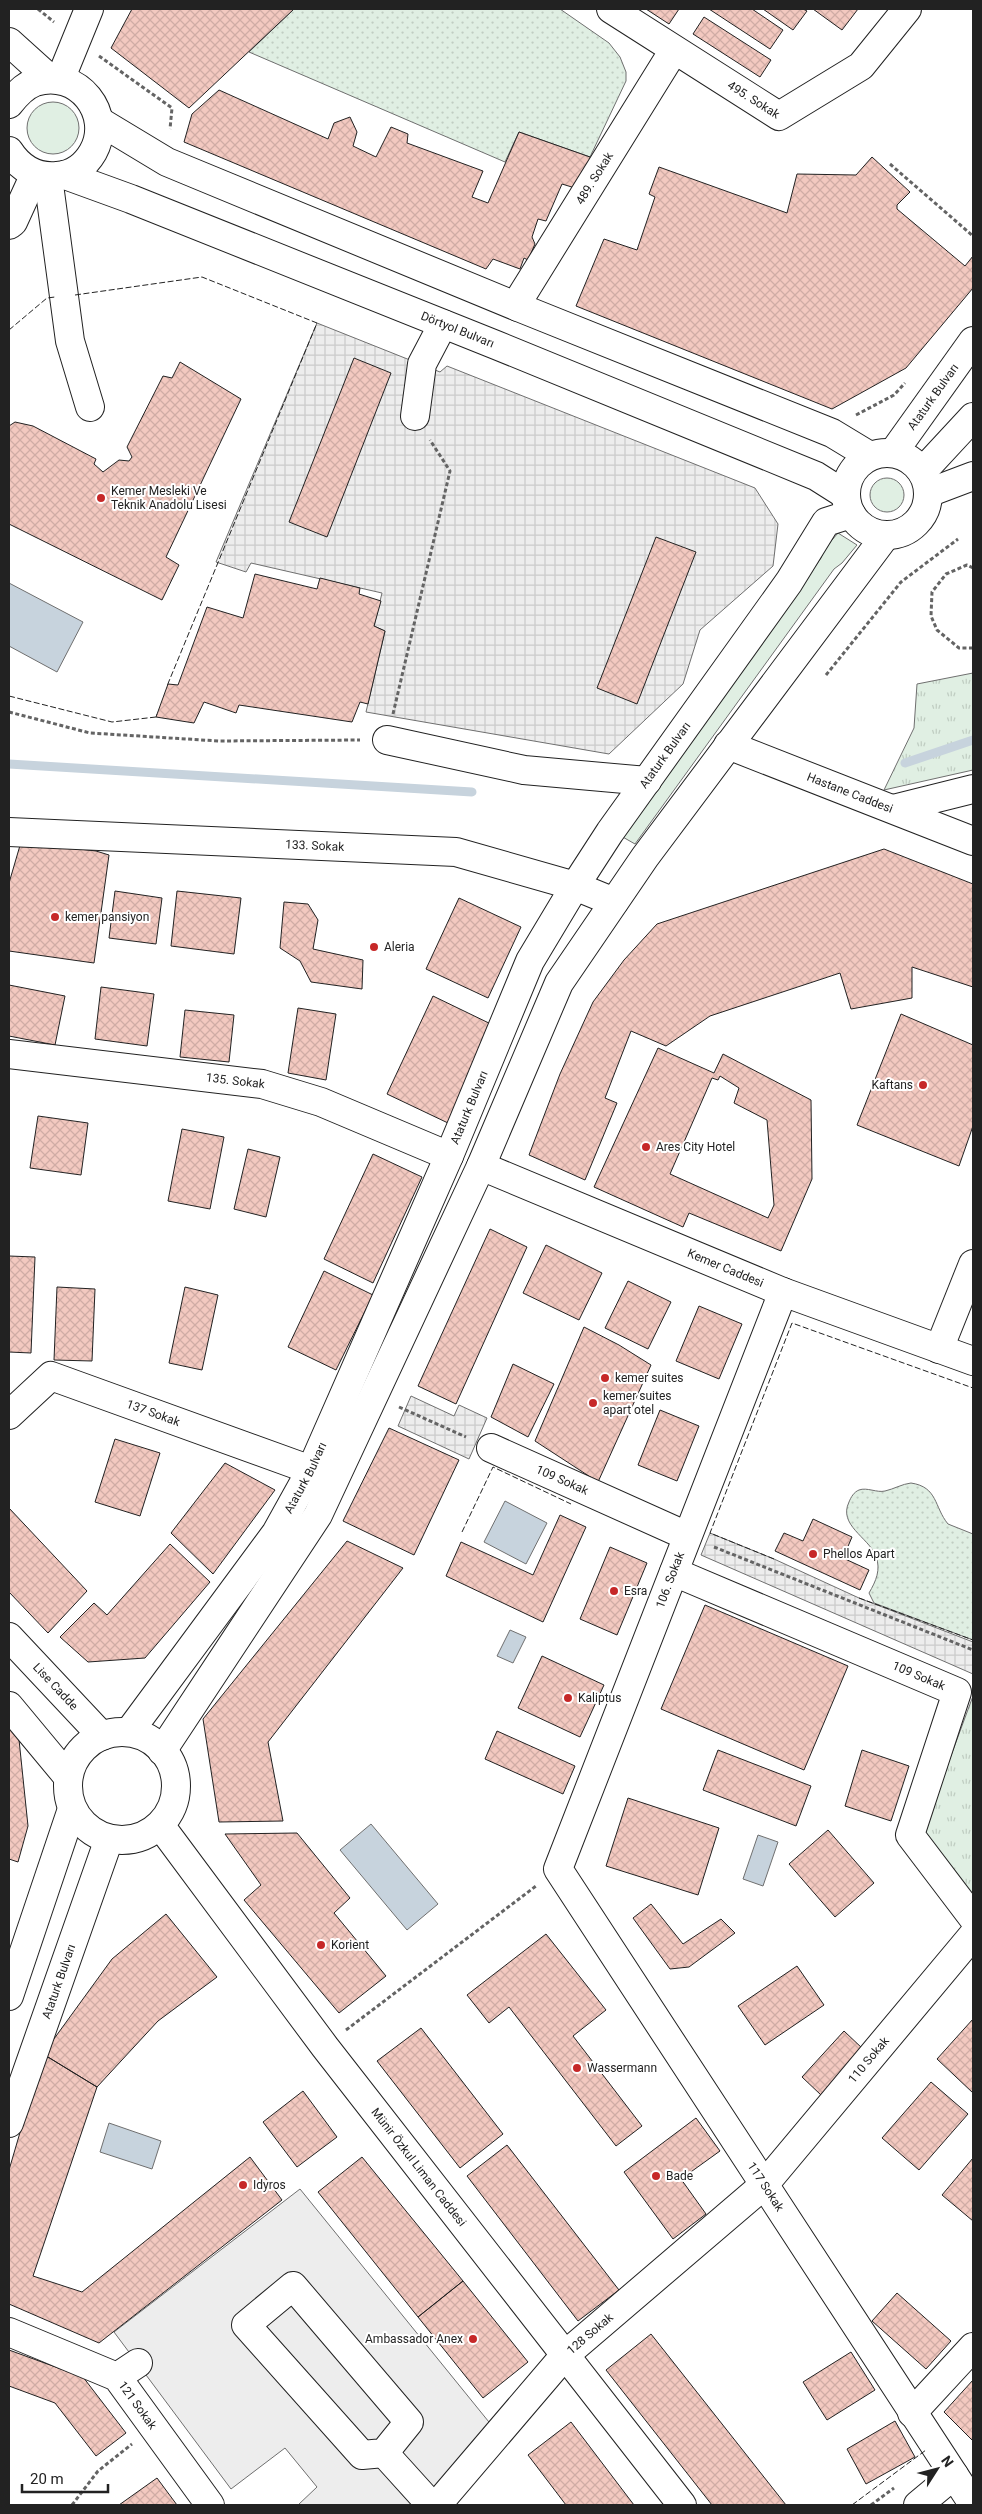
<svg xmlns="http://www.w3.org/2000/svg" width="982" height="2514" font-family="Roboto,sans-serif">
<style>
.grass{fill:#e0efe3;stroke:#6f6f6f}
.park{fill:url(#park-tufts);stroke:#6f6f6f}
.garden{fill:url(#garden-dots);stroke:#6f6f6f}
.parking{fill:#ededed;stroke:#6f6f6f}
.plaza{fill:url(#plaza-grid);stroke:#6f6f6f}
.water{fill:#c7d3dd;stroke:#6f6f6f}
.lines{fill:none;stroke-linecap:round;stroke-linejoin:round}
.stream{stroke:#c7d3dd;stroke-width:9}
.building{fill:url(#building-cross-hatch);stroke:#222;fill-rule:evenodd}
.minor-casing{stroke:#222;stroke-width:30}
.major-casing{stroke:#222;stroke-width:30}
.path{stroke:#646464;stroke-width:3;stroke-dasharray:4 2.5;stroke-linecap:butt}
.minor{stroke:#fff;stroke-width:28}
.major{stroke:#fff;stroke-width:28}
.fence{stroke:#222;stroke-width:1;stroke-dasharray:6 2.5;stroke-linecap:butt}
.poi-dot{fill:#c62828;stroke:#fff;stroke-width:2}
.labels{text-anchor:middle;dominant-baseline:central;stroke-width:4;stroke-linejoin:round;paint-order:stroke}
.street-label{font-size:12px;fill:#222;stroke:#fff}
.poi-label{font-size:12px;fill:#222;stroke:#fff;text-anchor:start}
</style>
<defs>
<pattern id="park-tufts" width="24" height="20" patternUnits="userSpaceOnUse" patternTransform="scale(1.25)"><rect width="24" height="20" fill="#e0efe3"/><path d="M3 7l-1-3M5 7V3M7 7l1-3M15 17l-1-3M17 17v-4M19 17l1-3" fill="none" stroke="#c0cdc2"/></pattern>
<pattern id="garden-dots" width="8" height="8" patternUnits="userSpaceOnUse" patternTransform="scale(1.25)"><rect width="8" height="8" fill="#e0efe3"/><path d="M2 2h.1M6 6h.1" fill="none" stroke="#c0cdc2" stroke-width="1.8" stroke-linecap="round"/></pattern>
<pattern id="plaza-grid" width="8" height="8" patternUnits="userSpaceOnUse" patternTransform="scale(1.25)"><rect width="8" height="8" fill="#ededed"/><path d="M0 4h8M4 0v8" fill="none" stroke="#cbcbcb"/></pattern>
<pattern id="building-cross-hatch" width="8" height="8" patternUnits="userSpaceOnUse" patternTransform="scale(1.25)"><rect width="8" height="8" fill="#f3c9c0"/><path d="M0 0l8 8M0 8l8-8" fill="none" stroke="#d0aca5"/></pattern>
</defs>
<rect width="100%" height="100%" fill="#fff"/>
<path class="grass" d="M27 128a26 26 0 1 1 52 0a26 26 0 1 1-52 0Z
M870 495a17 17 0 1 1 34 0a17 17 0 1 1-34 0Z
M838,533L857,545L842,563L834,569L635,844L621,836L821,558L825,548Z"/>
<path class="park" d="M973,673V770L884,790L914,728L917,684Z
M973,1696V1898L922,1834Z"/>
<path class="garden" d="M294,9H560L609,43L620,57L626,72V81L590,157L519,132L505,162L249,52Z
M911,1483C938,1487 934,1507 948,1524L973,1534V1640L874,1603L869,1593C876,1581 881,1570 876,1556C868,1537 838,1525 849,1502C851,1497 854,1492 859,1490C867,1487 877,1493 885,1491C894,1489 902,1484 911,1483Z"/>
<path class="parking" d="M300,2189L493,2427L422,2505H298L317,2487L285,2448L231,2489L114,2332Z"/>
<path class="plaza" d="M317,323L440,372L447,366L755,488L778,524L773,566L700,630L683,684L609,754L366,712L385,631L374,626L382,593L251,563L246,572L216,562Z
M411,1396L454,1416L459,1405L487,1418L469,1459L398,1426Z
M710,1533L774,1559L859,1598L973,1642V1674L701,1555Z"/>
<path class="water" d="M9,583L83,622L57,672L9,646Z
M505,1501L547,1523L526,1564L484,1542Z
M510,1630L526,1637L513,1663L497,1656Z
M371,1824L438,1904L407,1930L340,1850Z
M758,1835L778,1842L763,1886L743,1879Z
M109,2123L161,2141L152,2169L100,2152Z"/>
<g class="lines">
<path class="stream" d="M905,763L973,740
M9,764L472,792"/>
</g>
<path class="building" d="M132,9H294L189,108L111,48Z
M646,9H679L669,24Z
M709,9H752L783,30L770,49Z
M763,9H803L807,11L793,30Z
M813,9H858L842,30Z
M704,17L771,60L760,77L693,34Z
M219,90L328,139L334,123L350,117L357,132L353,146L376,157L391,127L408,134L407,143L483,171L472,197L488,203L519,132L590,157L592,163L575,188L562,184L546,221L538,219L532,237L535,244L528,260L524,258L520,269L493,259L486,269L184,142L192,114Z
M872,157L910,192L897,205V209L965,266L973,256V288L906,368L832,409L576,306L604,239L637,250L655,197L649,194L659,167L787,213L797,174L856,175Z
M354,358L391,373L327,537L289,522Z
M180,362L241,399L166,557L179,565L162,600L9,524V426L15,422L33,426L96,459L94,464L103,472L119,460L129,461L132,457L127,447L163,376L172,378Z
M656,537L696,552L637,704L597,688Z
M255,574L317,589L320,578L360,588L359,594L381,601L374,626L385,631L368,704L360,702L352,722L239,705L236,713L204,702L194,723L156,717L168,684L178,685L207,607L243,618Z
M21,842L96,851L109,855L94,963L9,951V883Z
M884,849L973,884V987L912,967V998L851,1009L840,973L710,1016L666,1046L631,1031L605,1098L617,1103L585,1180L529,1155L560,1074L593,1002L624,960L657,924Z
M115,891L162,898L156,944L109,938Z
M177,891L241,898L234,954L171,946Z
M459,898L521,927L488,998L426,969Z
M284,902L308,904L318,920L313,949L363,960L362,989L311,982L300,961L280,948Z
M9,985L65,996L55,1045L9,1036Z
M101,987L154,994L147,1046L95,1039Z
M433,996L495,1026L448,1123L387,1094Z
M298,1008L336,1014L326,1080L288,1073Z
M185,1010L234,1015L229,1062L180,1057Z
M901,1014L973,1045V1126L959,1166L857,1125Z
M658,1048L714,1073L723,1054L811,1100L812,1179L781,1251L689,1213L683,1227L594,1187ZM720,1076L739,1088L734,1103L767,1120L774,1205L768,1218L670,1174L712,1078L718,1080Z
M38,1116L88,1123L81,1175L30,1168Z
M182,1129L224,1137L210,1209L168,1201Z
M248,1149L280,1157L266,1217L234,1209Z
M373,1154L422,1177L373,1283L324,1259Z
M490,1229L527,1247L456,1404L418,1386Z
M546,1245L602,1273L579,1320L523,1293Z
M9,1256L35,1257L31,1353L9,1352Z
M324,1271L373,1295L336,1370L288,1347Z
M628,1281L671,1302L648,1349L605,1328Z
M57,1287L95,1289L92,1361L54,1360Z
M185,1287L218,1295L202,1370L169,1363Z
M699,1306L742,1324L719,1379L676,1361Z
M584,1327L619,1345L651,1365L598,1482L535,1441Z
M513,1364L554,1384L528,1437L491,1417Z
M660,1410L699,1426L677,1481L638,1465Z
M389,1428L459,1460L414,1555L343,1521Z
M115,1439L160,1453L140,1516L95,1502Z
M225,1463L275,1490L213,1574L171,1533Z
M9,1508L87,1591L48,1633L9,1592Z
M560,1515L586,1527L543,1622L446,1576L461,1542L533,1575Z
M813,1519L852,1537L843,1558L869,1570L860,1590L775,1551L784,1533L803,1541Z
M347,1541L403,1568L268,1742L283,1821L219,1822L203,1719Z
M170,1544L210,1582L145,1658L88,1662L60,1637L94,1603L107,1615Z
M610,1547L647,1563L617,1635L580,1619Z
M705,1605L848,1666L804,1770L661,1709Z
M542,1656L604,1685L580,1737L518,1708Z
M9,1720L18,1730L28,1826L18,1862L9,1859Z
M497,1731L575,1766L563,1794L485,1759Z
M718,1750L811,1786L796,1826L703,1790Z
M862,1750L909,1766L891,1821L845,1806Z
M628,1798L719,1828L698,1895L606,1866Z
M828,1830L874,1883L835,1917L789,1864Z
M297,1833L350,1898L334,1913L386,1976L339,2013L244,1900L261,1885L225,1834Z
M651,1904L683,1944L721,1919L735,1933L689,1967L670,1969L633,1918Z
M166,1914L217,1977L158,2021L97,2087L43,2054L112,1959Z
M546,1934L606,2010L573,2036L642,2126L616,2146L509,2007L489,2023L467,1995Z
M797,1966L824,2005L765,2045L738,2006Z
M973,2019V2093L937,2059Z
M421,2028L503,2134L460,2168L377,2061Z
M844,2031L863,2049L821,2095L802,2077Z
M43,2054L97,2087L33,2276L82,2292L250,2157L282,2200L99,2343L9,2304V2170Z
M931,2082L968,2114L919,2170L882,2138Z
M303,2091L337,2137L297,2167L263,2122Z
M696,2118L720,2151L681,2179L706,2214L673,2239L624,2172Z
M507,2145L619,2290L578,2321L467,2176Z
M362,2157L463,2281L418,2317L318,2192Z
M973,2158V2221L942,2195Z
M463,2281L528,2362L483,2398L418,2317Z
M897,2293L951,2341L926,2369L872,2321Z
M651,2334L786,2505H712L606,2370Z
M9,2350L83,2377L126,2433L96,2456L55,2403L9,2386Z
M851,2352L875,2390L827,2420L803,2382Z
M973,2380V2441L944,2412Z
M895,2421L915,2457L866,2484L847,2449Z
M571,2422L634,2505H566L528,2455Z
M157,2478L177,2505H119Z"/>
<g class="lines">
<g class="minor-casing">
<g id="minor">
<path id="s1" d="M611,9L779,116L861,66L907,9"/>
<path d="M60,80L89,9"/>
<path d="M48,177L70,341L90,407"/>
<path d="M9,225L13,222L35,174"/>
<path id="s2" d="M518,307L522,295L674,50"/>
<path d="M415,416L422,364L443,324"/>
<path d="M928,493L973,476"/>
<path d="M387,740L524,770L647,781"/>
<path id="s3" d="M728,745L973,841"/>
<path d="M893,809L973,789"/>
<path id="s4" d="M9,832L456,852L575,886L614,902"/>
<path id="s5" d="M9,1054L262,1084L321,1102L449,1156"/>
<path id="s6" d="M481,1166L783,1292L973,1361"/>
<path id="s7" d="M783,1292L558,1869L973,2504"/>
<path d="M939,1349L973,1264"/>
<path id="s8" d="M9,1415L51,1376L311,1470"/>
<path id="s9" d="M491,1448L687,1536"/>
<path id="s10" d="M674,1572L957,1692L910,1835L973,1918"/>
<path id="s11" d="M160,1825L325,2047L682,2505"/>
<path d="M9,1996L72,1809"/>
<path id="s12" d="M9,2123L109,1839"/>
<path d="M293,2286L409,2422L384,2453L362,2455L246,2325Z"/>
<path id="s13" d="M9,2332L117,2377L210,2505"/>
<path d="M117,2377L138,2363"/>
<path d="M912,2413L973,2347"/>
<path d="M384,2453L431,2505"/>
<path id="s14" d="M437,2505L565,2355L764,2185L973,1935"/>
<path d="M918,2505L954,2475"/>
</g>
</g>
<g class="major-casing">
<g id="major">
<path d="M9,42L50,79"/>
<path d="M9,104C16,95 24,86 35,82C78,68 114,114 93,152C85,166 72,175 57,176C36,178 20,168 9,151"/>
<path d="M99,121L167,162L518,307L832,433L870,456"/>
<path id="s15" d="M65,175L131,199L496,345L816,476L846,495"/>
<path id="s16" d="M893,453L973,341"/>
<circle cx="887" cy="494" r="41"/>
<path d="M922,472L973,417"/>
<path id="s17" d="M9,1637L102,1736"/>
<path d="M9,1706L68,1777"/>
<path id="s18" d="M129,1732L276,1533L311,1470L449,1156L530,961L575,886L610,832L789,582L826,522L851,514"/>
<circle cx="122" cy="1786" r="54"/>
<path d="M162,1751L318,1515L481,1166L559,983L645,857L886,535"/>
</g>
</g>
<path class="path" d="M38,9L54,22
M99,56L172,108L170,129
M890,164L973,236
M856,415L894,395L905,383
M973,568L967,565L946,574L932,592L931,616L937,630L959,648H973
M826,675L901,582L958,539
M9,712L90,733L219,741L360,740
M393,714L450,471L430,440
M399,1407L466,1437
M714,1547L973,1650
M346,2030L536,1886
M72,2505L98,2471L132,2444
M871,2505L894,2488"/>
<use href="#minor" class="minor"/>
<use href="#major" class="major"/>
<path class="fence" d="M75,295L202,277L317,323L167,686
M9,330L47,298L55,297
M9,696L112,722L156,717L157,714
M462,1532L493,1467L571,1504
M774,1559L710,1533L792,1323L973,1388
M859,1598L973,1640
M852,2505L926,2450"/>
</g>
<g class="poi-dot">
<circle cx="101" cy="498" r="5"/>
<circle cx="55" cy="917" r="5"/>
<circle cx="374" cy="947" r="5"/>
<circle cx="923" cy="1085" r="5"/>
<circle cx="646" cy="1147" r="5"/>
<circle cx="605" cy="1378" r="5"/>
<circle cx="593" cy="1403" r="5"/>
<circle cx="813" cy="1554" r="5"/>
<circle cx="614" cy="1591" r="5"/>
<circle cx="568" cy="1698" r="5"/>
<circle cx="321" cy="1945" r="5"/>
<circle cx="577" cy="2068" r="5"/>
<circle cx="656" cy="2176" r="5"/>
<circle cx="243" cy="2185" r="5"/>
<circle cx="473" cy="2339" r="5"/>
</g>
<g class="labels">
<g class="street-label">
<text stroke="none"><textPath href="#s1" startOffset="169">495. Sokak</textPath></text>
<text stroke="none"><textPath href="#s2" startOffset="150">489. Sokak</textPath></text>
<text stroke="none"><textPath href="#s15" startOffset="422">Dörtyol Bulvarı</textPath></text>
<text stroke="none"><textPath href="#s16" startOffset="69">Ataturk Bulvarı</textPath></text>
<text stroke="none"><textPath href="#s18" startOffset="1120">Ataturk Bulvarı</textPath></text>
<text stroke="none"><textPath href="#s3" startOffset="131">Hastane Caddesi</textPath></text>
<text stroke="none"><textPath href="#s4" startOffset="306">133. Sokak</textPath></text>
<text stroke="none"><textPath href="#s5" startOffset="228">135. Sokak</textPath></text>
<text stroke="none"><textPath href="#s18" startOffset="715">Ataturk Bulvarı</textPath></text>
<text stroke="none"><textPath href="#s6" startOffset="265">Kemer Caddesi</textPath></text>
<text stroke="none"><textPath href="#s8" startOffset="166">137 Sokak</textPath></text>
<text stroke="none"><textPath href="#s18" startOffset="310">Ataturk Bulvarı</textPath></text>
<text stroke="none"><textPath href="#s9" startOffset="78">109 Sokak</textPath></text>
<text transform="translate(670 1580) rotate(-69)">106. Sokak</text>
<text stroke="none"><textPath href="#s10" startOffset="266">109 Sokak</textPath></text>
<text stroke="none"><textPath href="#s17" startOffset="68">Lise Cadde</textPath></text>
<text stroke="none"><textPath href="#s12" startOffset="150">Ataturk Bulvarı</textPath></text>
<text stroke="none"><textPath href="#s14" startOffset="622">110 Sokak</textPath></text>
<text stroke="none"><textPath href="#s11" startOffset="429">Münir Özkul Liman Caddesi</textPath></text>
<text stroke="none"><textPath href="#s7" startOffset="999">117 Sokak</textPath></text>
<text stroke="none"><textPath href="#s14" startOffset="230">128 Sokak</textPath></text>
<text stroke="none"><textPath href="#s13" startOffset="152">121 Sokak</textPath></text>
</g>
<g class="poi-label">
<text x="111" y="491">Kemer Mesleki Ve<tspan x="111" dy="14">Teknik Anadolu Lisesi</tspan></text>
<text x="65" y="917">kemer pansiyon</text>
<text x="384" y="947">Aleria</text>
<text x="913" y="1085" text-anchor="end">Kaftans</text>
<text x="656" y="1147">Ares City Hotel</text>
<text x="615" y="1378">kemer suites</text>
<text x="603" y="1396">kemer suites<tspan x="603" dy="14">apart otel</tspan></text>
<text x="823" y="1554">Phellos Apart</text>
<text x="624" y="1591">Esra</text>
<text x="578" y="1698">Kaliptus</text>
<text x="331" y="1945">Korient</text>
<text x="587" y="2068">Wassermann</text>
<text x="666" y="2176">Bade</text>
<text x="253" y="2185">Idyros</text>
<text x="463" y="2339" text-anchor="end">Ambassador Anex</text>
</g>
</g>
<rect width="982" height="2514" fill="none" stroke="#222222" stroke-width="20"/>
<g transform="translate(937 2469) rotate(54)" stroke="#ffffff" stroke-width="4" paint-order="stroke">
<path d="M0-4L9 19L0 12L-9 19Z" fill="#222222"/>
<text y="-8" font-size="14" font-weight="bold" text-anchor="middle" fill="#222222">N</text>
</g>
<path d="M22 2484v8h86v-8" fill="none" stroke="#222222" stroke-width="2.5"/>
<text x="30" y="2484" font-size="15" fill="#222222" stroke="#ffffff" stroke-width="4" paint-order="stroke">20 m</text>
</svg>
